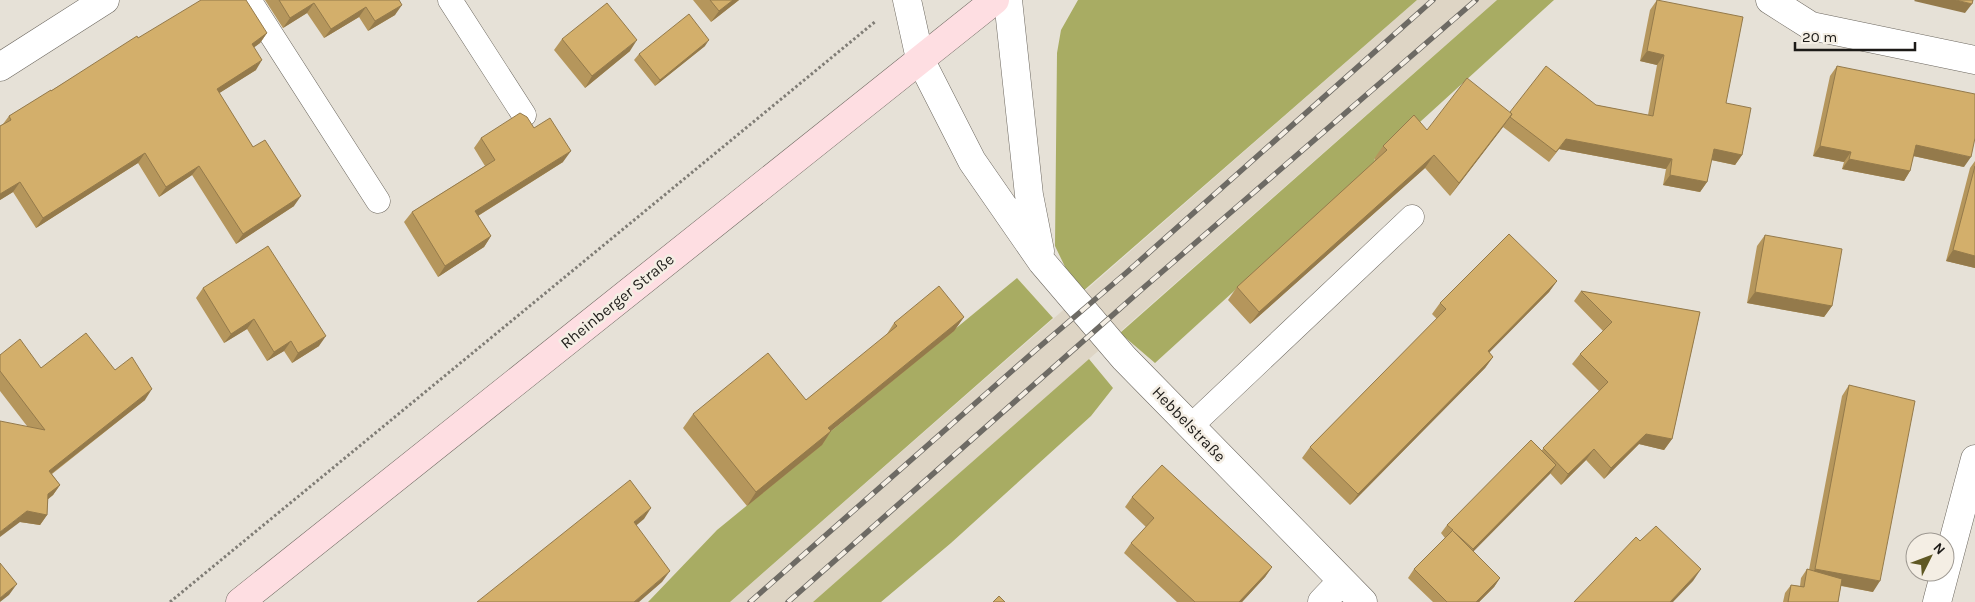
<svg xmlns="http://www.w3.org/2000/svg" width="1975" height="602" font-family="Karla,sans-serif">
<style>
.built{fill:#ded5c5}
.forest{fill:#a8ac63}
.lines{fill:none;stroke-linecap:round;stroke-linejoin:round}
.service-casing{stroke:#6c675f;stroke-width:25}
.minor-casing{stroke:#6c675f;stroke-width:29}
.secondary-casing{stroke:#6c675f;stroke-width:29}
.path{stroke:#807d76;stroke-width:3;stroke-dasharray:2.5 2.5;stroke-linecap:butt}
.service{stroke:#fff;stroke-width:24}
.minor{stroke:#fff;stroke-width:28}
.secondary{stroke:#fedee2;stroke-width:28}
.rail-casing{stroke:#6d6a64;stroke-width:5.5}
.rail{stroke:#f4eee4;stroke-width:4;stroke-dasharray:11;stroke-linecap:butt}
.wall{fill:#b5965c}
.shaded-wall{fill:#947a4b}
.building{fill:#d3af6b;stroke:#947a4b}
.labels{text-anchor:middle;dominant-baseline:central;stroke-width:5;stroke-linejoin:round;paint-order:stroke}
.street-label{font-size:16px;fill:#1c1a17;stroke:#f4eee4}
</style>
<rect width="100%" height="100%" fill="#e6e1d7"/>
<path class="built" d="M1417,0H1497L813,602H730Z"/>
<path class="forest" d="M1078,0H1417L1082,292L1068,273L1055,246L1057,53L1061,30Z
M1497,0H1554L1409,132L1374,159L1376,162L1155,363L1120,333Z
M1017,278L1053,318L730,602H648L717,530L821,445L819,441Z
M1089,359L1113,388L1091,416L951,543L881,602H813Z"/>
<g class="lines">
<g class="service-casing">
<path id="service" d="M249,0L378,201
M450,0L524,115
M1191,426L1412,217"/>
</g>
<g class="minor-casing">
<path id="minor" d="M907,0L920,59L972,161L1042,262L1124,358L1363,602
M1008,0L1029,195L1040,251
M1770,0L1811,26L1975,60
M0,67L105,0
M1322,602L1342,581
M1937,602L1975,459"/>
</g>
<g class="secondary-casing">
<path id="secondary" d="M240,602L995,0"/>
</g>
<path class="path" d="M170,602L876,21"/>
<use href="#service" class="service"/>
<use href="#minor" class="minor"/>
<use href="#secondary" class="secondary"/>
<g class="rail-casing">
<path id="rail" d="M750,602L1038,348L1126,273L1433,0
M788,602L1141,290L1476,0"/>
</g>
<use href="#rail" class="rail"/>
</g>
<path class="wall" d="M265,0H399L395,15L368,31L359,17L324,38L307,13L283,28Z
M693,0H739L711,22Z
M1657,0L1726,103L1742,155L1735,165L1711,160L1707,182L1700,192L1663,185L1666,169L1559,149L1549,162L1503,127L1450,196L1425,168L1250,324L1228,300L1237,287L1376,161L1374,159L1383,146L1427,130L1510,112L1596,105L1648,115L1657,65L1640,61L1650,10Z
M267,33L260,43L254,47L256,70L219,93L253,147L294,206L236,244L192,175L159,197L138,163L36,228L13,192L0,200V126L3,124L9,116L138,38Z
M562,39L630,51L585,88L554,50Z
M705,46L655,86L634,60L639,54Z
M1837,66L1964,167L1913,156L1910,171L1904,181L1842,169L1844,162L1813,156L1830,76Z
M534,128L563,162L478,216L491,236L484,247L438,277L404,222L412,212L485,166L474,148L481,138Z
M1975,161V268L1946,261L1970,168Z
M1765,235L1832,306L1824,317L1747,303L1757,246Z
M1557,281L1549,292L1489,352L1493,357L1485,368L1350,505L1302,458L1310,447L1437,319L1432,314L1440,303Z
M203,288L319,346L292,363L284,351L267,361L247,329L224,343L196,298Z
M1581,291L1700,312L1672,439L1664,450L1639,444L1604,479L1586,460L1561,485L1550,473L1473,551L1500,578L1494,587L1479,602H1433L1408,578L1414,569L1445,538L1441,533L1447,525L1541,451L1599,391L1572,364L1580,354L1603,331L1574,301Z
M964,317L954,331L831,431L822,445L747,506L683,428L693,414L806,400L885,337L894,323Z
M0,355L41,368L115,370L145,400L52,474L60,485L53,495L48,499L47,515L40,525L20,522L27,426L0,391Z
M1849,385L1873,592L1841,586L1838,602H1783L1785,593L1791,585L1800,586L1801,578L1807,569L1809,570L1842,396Z
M1132,497L1272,567L1265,577L1242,602H1177L1124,553L1131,543L1146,527L1125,507Z"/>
<path class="shaded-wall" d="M733,0H739L711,22L719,11Z
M1915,0H1956L1972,4L1965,13L1914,1Z
M314,3L307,13L283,28L290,18Z
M402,5L395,15L368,31L375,21Z
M366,7L359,17L324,38L331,29Z
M267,33L260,43L245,54L252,44Z
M637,40L630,51L585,88L592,76Z
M709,40L705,46L655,86L660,80Z
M1647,51L1664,55L1657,65L1640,61Z
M262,60L256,70L210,99L217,89Z
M1512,114L1503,127L1450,196L1459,183Z
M1566,139L1672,159L1666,169L1559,149L1549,162Z
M1916,145L1971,157L1964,167L1909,155Z
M1820,146L1851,152L1844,162L1813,156Z
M1714,149L1742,155L1735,165L1707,159Z
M571,151L563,162L468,222L475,211Z
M145,153L138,163L36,228L43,218Z
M1434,155L1425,168L1250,324L1259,312Z
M1849,159L1910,171L1904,181L1842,169Z
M199,166L192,175L159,197L166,187Z
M1670,175L1707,182L1700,192L1663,185Z
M20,182L13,192L0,200V194Z
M301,196L294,206L236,244L243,234Z
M491,236L484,247L438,277L445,266Z
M1953,250L1975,256V268L1946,261Z
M1557,281L1549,292L1480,362L1488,351Z
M1755,292L1832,306L1824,317L1747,303Z
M964,317L954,331L831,431L822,445L747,506L756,492L828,428Z
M254,319L247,329L224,343L231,334Z
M326,336L319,346L292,363L298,353Z
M291,341L284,351L267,361L274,352Z
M1493,357L1485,368L1350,505L1358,494Z
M152,389L145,400L42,481L49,471Z
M1646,434L1672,439L1664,450L1639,444L1604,479L1611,468Z
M1594,449L1586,460L1561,485L1568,474Z
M1556,465L1550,474L1467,558L1473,549Z
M60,485L53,495L41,505L48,494Z
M651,508L644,519L626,534L634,522Z
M27,511L47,515L40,525L20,522L0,537V532Z
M1272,567L1265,577L1242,602H1239Z
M1701,569L1693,581L1673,602H1670Z
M1815,569L1880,581L1873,592L1808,579Z
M670,571L662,582L639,602H634Z
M1500,578L1494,587L1479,602H1476Z
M17,584L9,595L0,602V598Z"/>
<path class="building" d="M201,0H246L267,33L252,44L262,60L217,89L253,147L265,140L301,196L243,234L199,166L166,187L145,153L43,218L20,182L0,194V126L11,120L9,116L51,90V91L137,36L138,38Z
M279,0H399L402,5L375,21L366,7L331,29L314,3L290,18Z
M710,0H733L719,11Z
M1657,0L1743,17L1726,103L1751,108L1742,155L1714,149L1707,182L1670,175L1672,159L1566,139L1556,152L1510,117L1512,114L1510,112L1546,66L1596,105L1653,116L1664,55L1647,51Z
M1956,0H1973L1972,4Z
M607,3L637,40L592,76L562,39Z
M689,14L709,40L660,80L639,54Z
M1837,66L1975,94V138L1971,157L1916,145L1910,171L1849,159L1851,152L1820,146Z
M1467,78L1512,114L1459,183L1434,155L1259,312L1237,287L1387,150L1383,146L1414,115L1427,130Z
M520,113L527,117L534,128L550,118L571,151L475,211L491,236L445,266L412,212L495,160L481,138Z
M1975,166V256L1953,250Z
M1509,234L1557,281L1488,351L1493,357L1358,494L1310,447L1446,309L1440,303Z
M1765,235L1842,249L1832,306L1755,292Z
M268,246L326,336L298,353L291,341L274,352L254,319L231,334L203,288Z
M939,286L964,317L828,428L831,431L756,492L693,414L768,353L806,400L897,326L894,323Z
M1581,291L1700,312L1672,439L1646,434L1611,468L1594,449L1568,474L1543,448L1608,382L1580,354L1612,322Z
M86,333L115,370L132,357L152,389L49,471L60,485L48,494L47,515L27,511L0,532V421L45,430L0,371V355L20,339L41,368Z
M1849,385L1915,401L1880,581L1815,569Z
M1531,440L1556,465L1473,549L1453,531L1500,578L1476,602H1447L1414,569L1453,530L1447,525Z
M1162,465L1272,567L1239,602H1195L1131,543L1154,518L1132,497Z
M630,480L651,508L634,522L670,571L634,602H477Z
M1656,526L1701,569L1670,602H1574L1636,537L1640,541Z
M0,563L17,584L0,598Z
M1807,569L1842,579L1838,602H1788L1791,585L1804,587Z
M999,596L1005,602H993Z"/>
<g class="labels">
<g class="street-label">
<text transform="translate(617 301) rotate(-39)">Rheinberger Straße</text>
<text transform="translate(1189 424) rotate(46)">Hebbelstraße</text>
</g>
</g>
<g transform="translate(1930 557) rotate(48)"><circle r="24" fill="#f4eee4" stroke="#9e9992"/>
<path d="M0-4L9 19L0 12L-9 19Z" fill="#5f5824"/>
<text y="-8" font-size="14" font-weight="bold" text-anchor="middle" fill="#1c1a17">N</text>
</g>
<path d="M1795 42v8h120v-8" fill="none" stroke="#1c1a17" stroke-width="2.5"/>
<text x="1802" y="42" font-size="15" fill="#1c1a17" stroke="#f4eee4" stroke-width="4" paint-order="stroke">20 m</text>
</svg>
